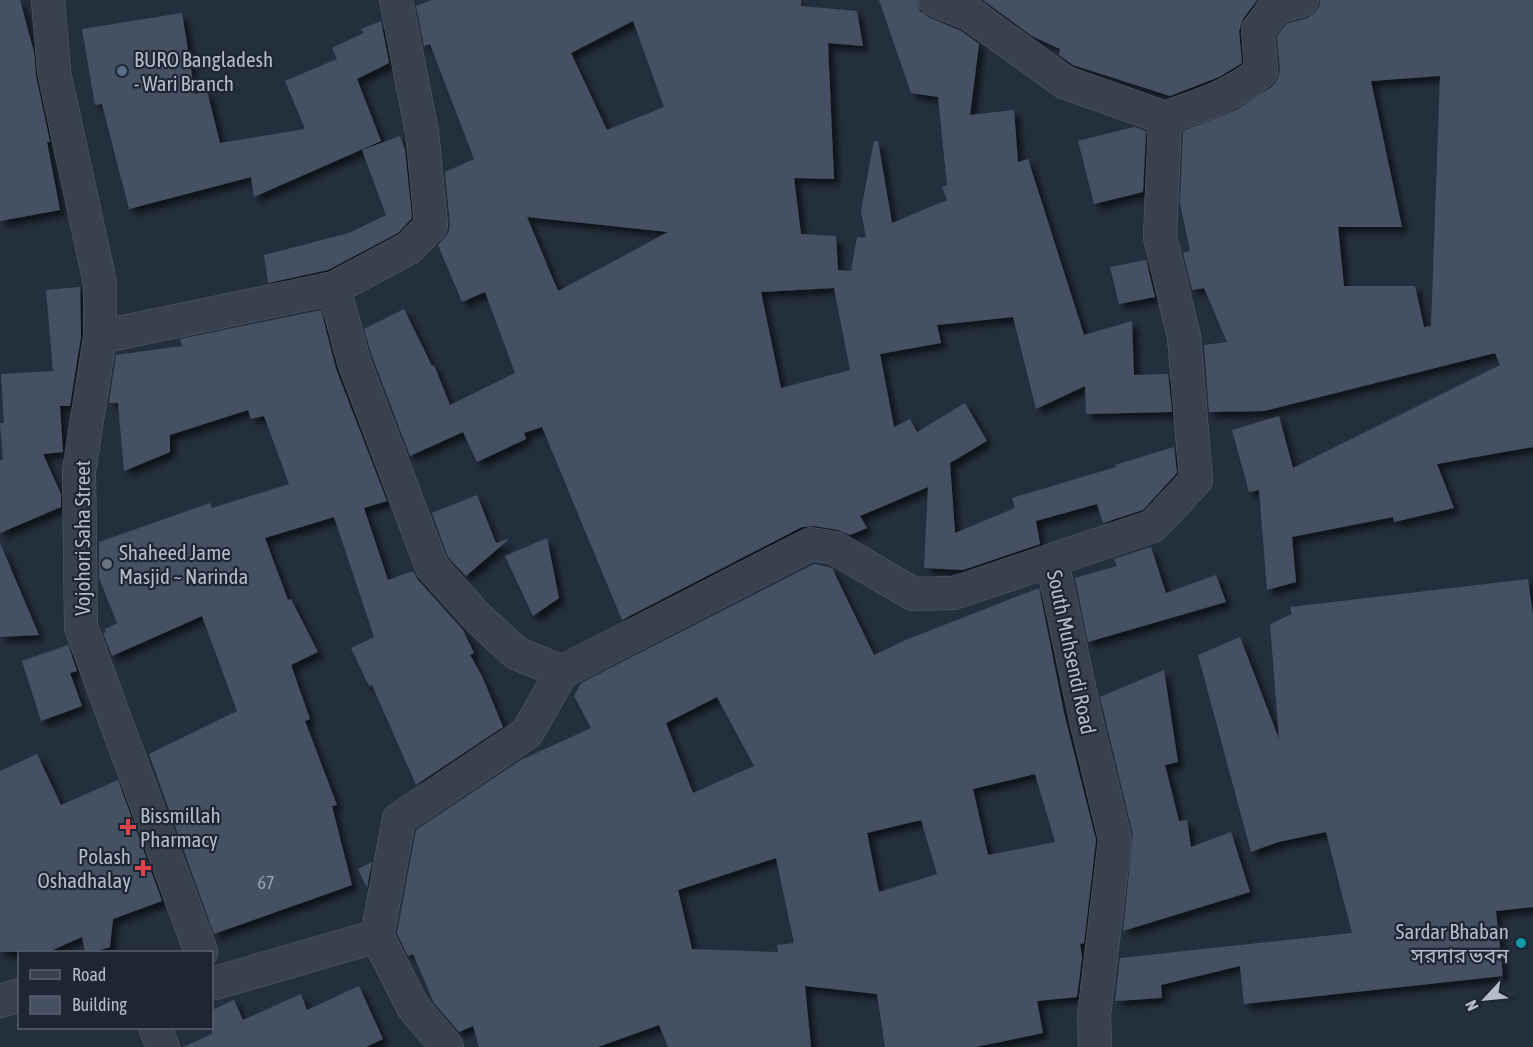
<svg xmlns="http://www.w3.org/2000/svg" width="1533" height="1047" font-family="'Asap Condensed','Noto Sans Bengali',sans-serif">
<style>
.building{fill:#455162;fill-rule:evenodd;filter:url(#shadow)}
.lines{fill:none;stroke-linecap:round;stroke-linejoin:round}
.street-casing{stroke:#565f6c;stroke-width:34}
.street{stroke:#38414e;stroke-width:33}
.service-dot{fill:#5c6f8a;stroke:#1d2633;stroke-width:2}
.worship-dot{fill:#6b7280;stroke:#1d2633;stroke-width:2}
.health-dot{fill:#e0444e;stroke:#1d2633;stroke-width:2}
.culture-dot{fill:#0f9aa8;stroke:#1d2633;stroke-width:2}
.labels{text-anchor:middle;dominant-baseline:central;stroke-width:4.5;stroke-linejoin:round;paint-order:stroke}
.number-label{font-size:18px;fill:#98a1af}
.poi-label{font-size:21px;fill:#b4bcc9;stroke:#1d2633;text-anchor:start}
.street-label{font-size:21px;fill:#b4bcc9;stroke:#1d2633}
</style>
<defs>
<filter id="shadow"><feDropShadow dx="5.5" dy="5.5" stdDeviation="3" flood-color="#0009"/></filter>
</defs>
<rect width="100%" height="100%" fill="#242f3e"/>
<path class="building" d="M0,0H20L34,52L36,76L50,142H47L60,210L0,221Z
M432,0H801V6L857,11L863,46L828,43L834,179L794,178L801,234L836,236L838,270L851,271L857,237L866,238L861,211L874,141H878L892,223L947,200L942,187L947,185L938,97L911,93L879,0H917L920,11L928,17L961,31L979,44L970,115L1014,110L1018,162L1028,159L1084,335L1132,321L1134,375L1168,374L1172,412L1086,414L1085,386L1036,409L1013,317L937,325L941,343L880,354L894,427L910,419L917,432L965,403L987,441L950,463L955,533L1015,508L1012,498L1116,467L1115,465L1174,447L1177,473L1143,510L1103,523L1097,504L1036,521L1040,544L963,570L924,568L928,487L860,516L867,528L850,535L838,530L814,526L802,527L622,620L542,427L524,433L526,439L477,462L463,432L410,456L372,356L364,329L404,309L432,366L434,365L450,405L515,373L485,292L462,302L438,245L449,232L450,224L445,172L474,159L430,44L424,46L416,6ZM633,21L664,107L607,130L571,53ZM527,217L668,232L558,291ZM834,288L850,370L781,388L761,292Z
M983,0H1257L1243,19L1239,31L1242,63L1219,77L1170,96L1073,65L1059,55L1060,49L1032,36Z
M1320,0H1533V447L1437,464L1454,508L1394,522L1393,517L1292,537L1296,582L1267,590L1259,490L1249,492L1232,430L1279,416L1293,468L1500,365L1495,353L1264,411L1209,412L1204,345L1227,342L1204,288L1192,290L1183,253L1190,251L1180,203L1183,131L1236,110L1273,86L1278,79L1280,70L1277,36L1286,24L1307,18L1315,13L1320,5ZM1440,76L1431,326L1424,327L1415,286H1344L1338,227H1402L1371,81Z
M182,13L195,94L207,91L220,143L305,129L285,81L337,59L332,48L364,33L361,29L381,21L389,63L357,79L381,141L254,197L251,177L129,209L102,104L95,105L82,29Z
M1134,127L1146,131L1143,192L1094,204L1078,141Z
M400,136L405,150L412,218L398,233L328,270L268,283L264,255L349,233L386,215L362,150Z
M1146,260L1155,297L1119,304L1110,267Z
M80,287L81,336L70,406H60L63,452L43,454L61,494V507L0,533V460H3L0,423H4L1,374L53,371L46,290Z
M321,310L336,369L387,501L364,508L388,580L413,571L418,580L463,630L474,653L470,655L482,676L503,727L416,785L372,685L369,686L351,648L374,637L334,517L265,538L288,600L291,599L318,652L291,665L310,719L305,721L337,805L332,806L352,885L214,934L149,754L237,711L202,616L112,656L103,633L106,632L105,629L117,623L99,578V542L210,503L212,508L289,484L264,416L251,419L248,410L170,435V452L124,471L118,403H109L116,355L182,346L180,339Z
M477,495L496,543L507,539L508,540L466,576L448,557L432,513Z
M547,538L559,598L533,616L505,556Z
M0,543L39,635L0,637Z
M1151,547L1166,593L1216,575L1226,602L1088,642L1075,578L1117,566L1114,559Z
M814,564L832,568L874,655L908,639L1039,588L1064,713L1096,840L1084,943L1080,944L1082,957L1077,997L1037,1001L1043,1033L976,1047H885L877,994L805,986L811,1047H668L659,1025L598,1047H479L473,1026L459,1032L434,1003L413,954L408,956L397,933L416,830L521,760L591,728L574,696L581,683ZM717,697L754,766L693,793L666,723ZM1035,774L1055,842L988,855L973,789ZM921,820L937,874L879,892L867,833ZM776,858L794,943L777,945L778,952L692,949L678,890Z
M1528,579L1533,615V907L1496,911L1503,976L1244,1004L1240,966L1161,985L1162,998L1115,1001L1120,958L1352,933L1326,832L1278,842L1251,852L1198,655L1240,637L1279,739L1270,624L1292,614L1290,607Z
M68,645L77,671L70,673L82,706L41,721L22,661Z
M1164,670L1178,762L1165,765L1179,821L1187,820L1191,847L1231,832L1250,892L1123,931L1133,835L1100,697Z
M37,754L61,805L118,780L162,901L113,919L110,947L93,952H85L82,937L48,952H0V771Z
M372,862L367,888L358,869Z
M359,986L383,1039L366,1047H183L212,1034V1010L234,1000L243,1020L301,994L307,1010Z"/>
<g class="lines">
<g class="street-casing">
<path id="street" d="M48,0L54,72L100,283V337L79,471L81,627L201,952
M935,0L970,14L1064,82L1165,118
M1165,118C1199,105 1233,96 1261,71L1258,30L1275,8L1302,0
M334,288L354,362L432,567L477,617L516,653L562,672
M100,337L334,288L409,248L431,225L422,132L396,0
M1052,561L1086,720L1115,839L1094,1015L1095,1047
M377,936L413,1007L447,1047
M212,983H215L377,936L399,819L527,733L562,672L811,544L835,548L913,594L954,593L1153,526L1196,480L1184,337L1160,237L1165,118
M0,1001L20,995
M155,1028L163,1047"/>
</g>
<use href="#street" class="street"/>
</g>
<circle class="service-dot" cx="122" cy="71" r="6"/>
<circle class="worship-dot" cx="107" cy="564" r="6"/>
<g class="health-dot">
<path d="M125 818h6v6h6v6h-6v6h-6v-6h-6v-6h6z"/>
<path d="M140 859h6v6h6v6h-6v6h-6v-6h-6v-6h6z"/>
</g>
<circle class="culture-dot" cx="1521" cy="943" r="6"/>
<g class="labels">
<g class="number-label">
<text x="266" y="882">67</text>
</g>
<g class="poi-label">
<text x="134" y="59">BURO Bangladesh<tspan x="134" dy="24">- Wari Branch</tspan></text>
<text x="119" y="552">Shaheed Jame<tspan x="119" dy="24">Masjid ~ Narinda</tspan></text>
<text x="140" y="815">Bissmillah<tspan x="140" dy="24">Pharmacy</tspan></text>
<text x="131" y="856" text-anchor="end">Polash<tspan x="131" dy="24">Oshadhalay</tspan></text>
<text x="1509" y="931" text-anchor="end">Sardar Bhaban<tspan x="1509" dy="24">সরদার ভবন</tspan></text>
</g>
<g class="street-label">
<text transform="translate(82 538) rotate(-90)">Vojohori Saha Street</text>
<text transform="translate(1072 652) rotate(78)">South Muhsendi Road</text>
</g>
</g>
<rect x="18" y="951" width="195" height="78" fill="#1d2633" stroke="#59626f" stroke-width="1.5"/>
<rect x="30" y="970" width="30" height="9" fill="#38414e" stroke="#59626f" stroke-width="1.5"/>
<text x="72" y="981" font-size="18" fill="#b4bcc9">Road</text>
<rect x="30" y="996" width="30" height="18" fill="#455162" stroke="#59626f" stroke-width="1.5"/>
<text x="72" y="1011" font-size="18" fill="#b4bcc9">Building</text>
<g transform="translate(1485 999) rotate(244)" stroke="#1d2633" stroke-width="4.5" paint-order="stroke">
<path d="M0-4.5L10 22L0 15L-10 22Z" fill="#b4bcc9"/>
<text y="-9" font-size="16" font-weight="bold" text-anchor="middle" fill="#b4bcc9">N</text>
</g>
</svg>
